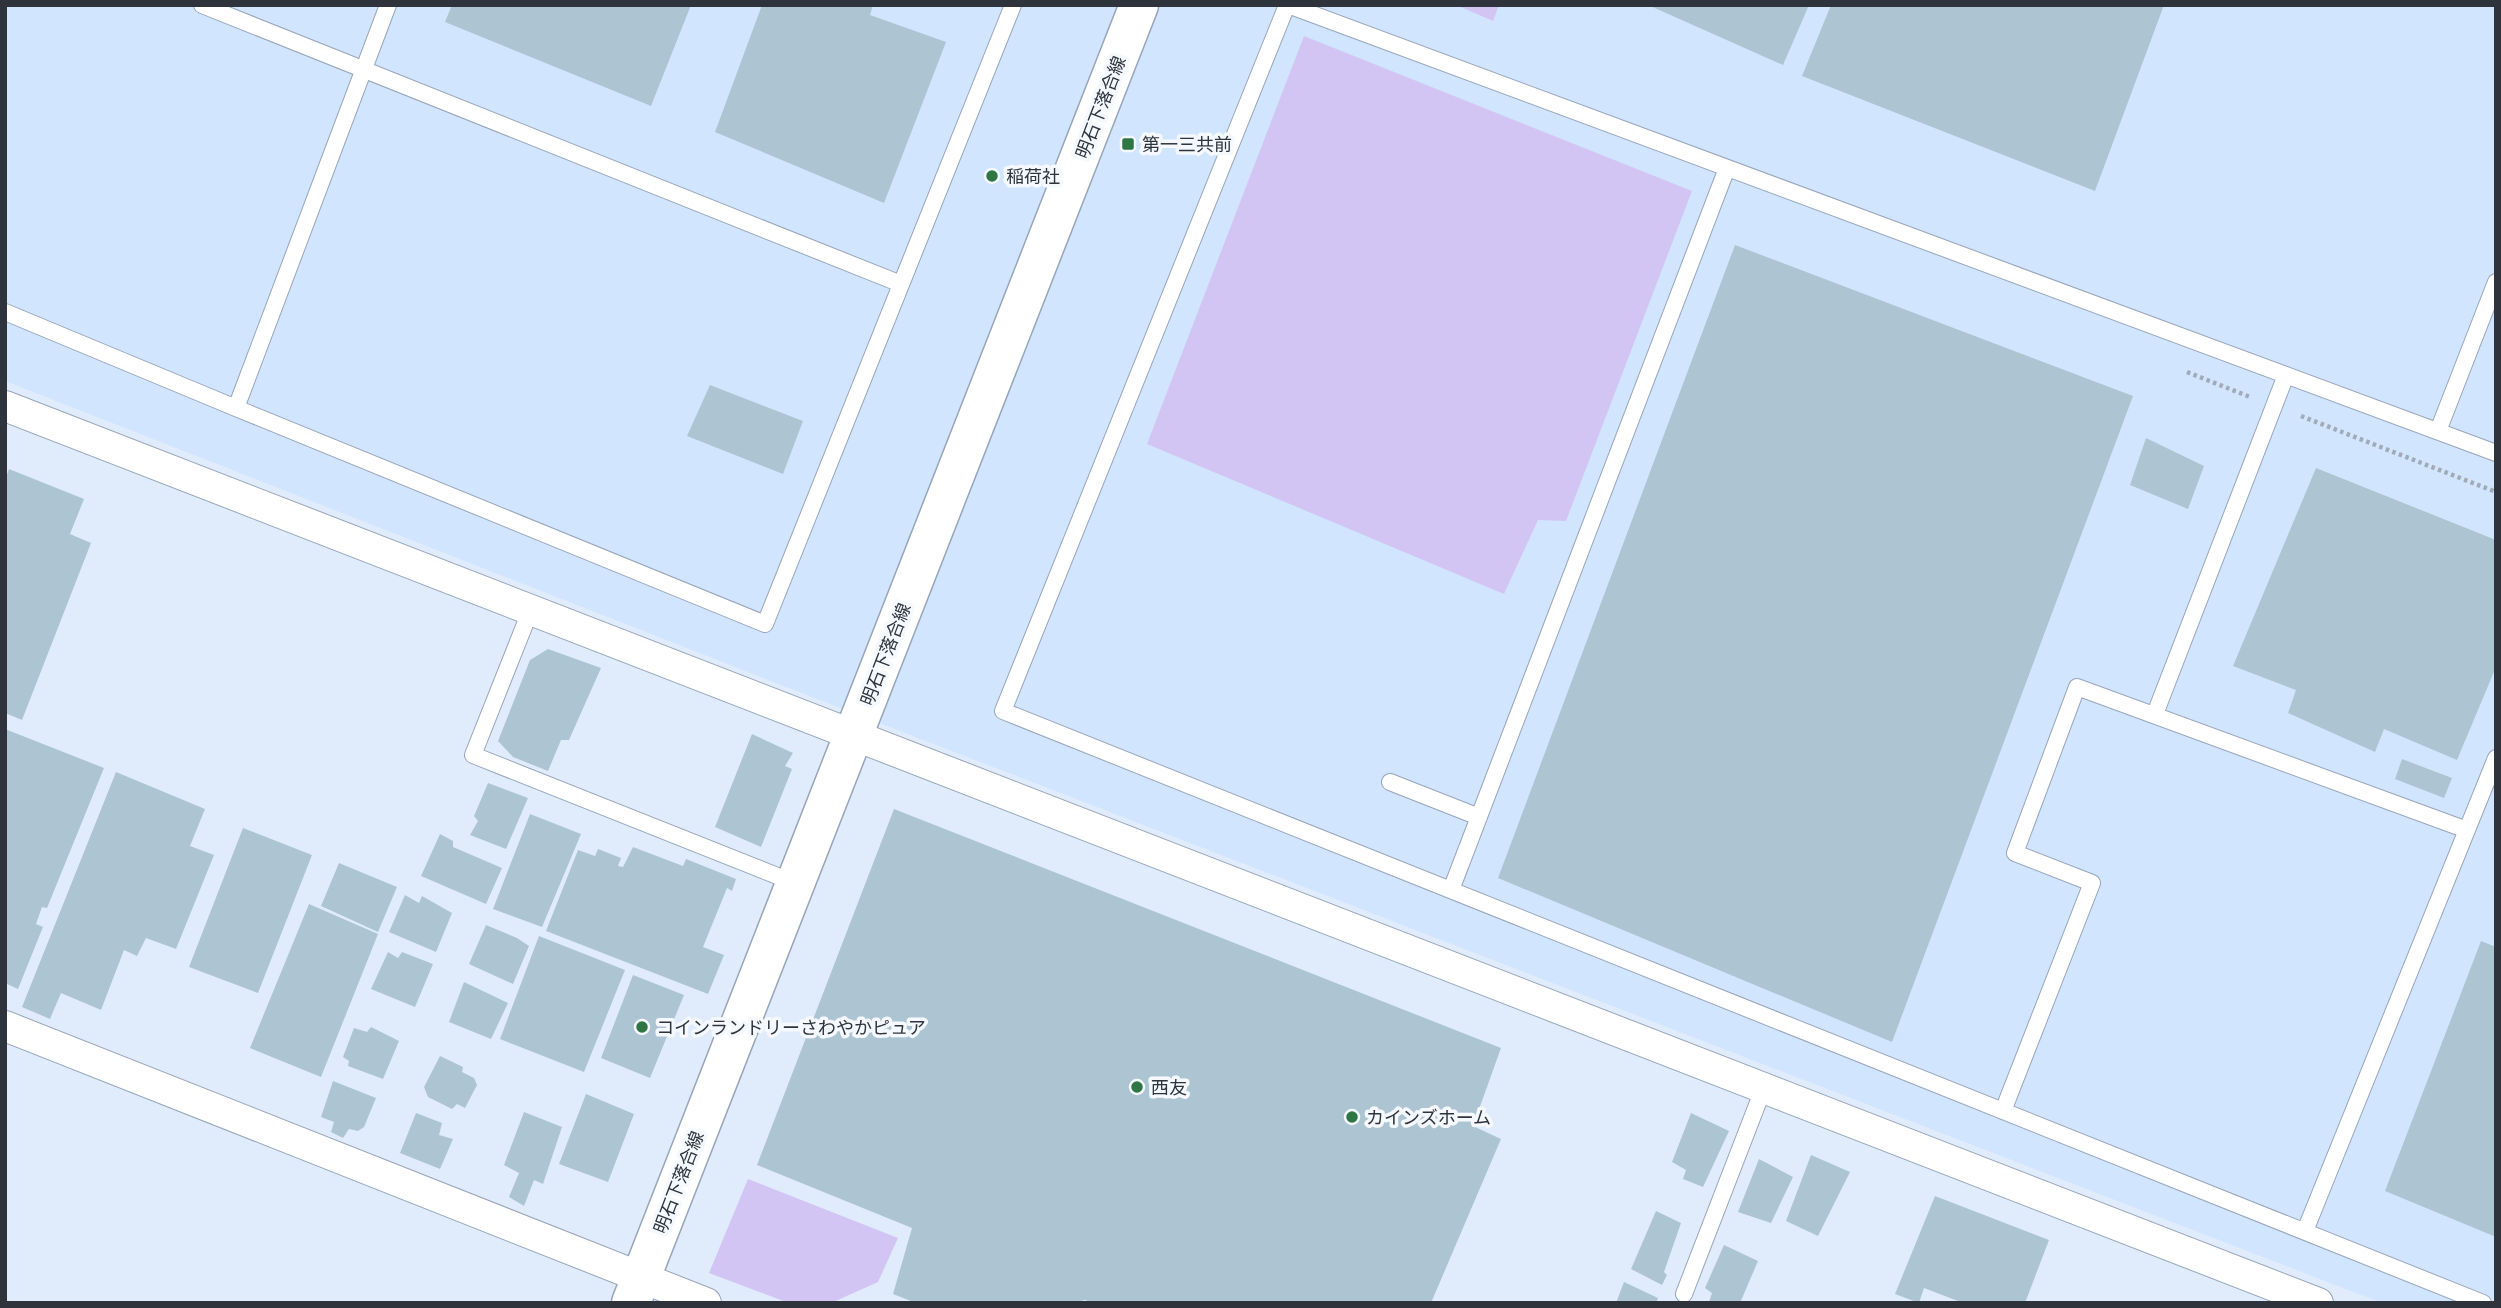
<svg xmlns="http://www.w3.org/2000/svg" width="2501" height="1308" font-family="Ubuntu,'Noto Sans JP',sans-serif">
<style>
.built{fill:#d1e5ff}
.green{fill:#d2c5f4}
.building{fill:#adc5d3}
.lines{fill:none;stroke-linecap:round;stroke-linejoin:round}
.lane-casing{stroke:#97a5b9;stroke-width:18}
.street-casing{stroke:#97a5b9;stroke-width:32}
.secondary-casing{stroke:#97a5b9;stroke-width:41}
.path{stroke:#a1aab7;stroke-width:4.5;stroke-dasharray:3.5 3.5;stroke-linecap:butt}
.lane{stroke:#fff;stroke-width:16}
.street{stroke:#fff;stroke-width:30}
.secondary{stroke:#fff;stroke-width:38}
.poi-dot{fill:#2e7643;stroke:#f5f8fc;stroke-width:2.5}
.labels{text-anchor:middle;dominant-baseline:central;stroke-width:7;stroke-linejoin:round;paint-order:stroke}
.street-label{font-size:18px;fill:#2f343c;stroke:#f5f8fc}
.poi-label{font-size:18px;fill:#2f343c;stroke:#f5f8fc;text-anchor:start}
</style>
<rect width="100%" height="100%" fill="#e0ecfc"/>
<path class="built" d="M5,5H2496V1303H2382L835,706L5,381Z"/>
<path class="green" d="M1456,5H1499L1493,21Z
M1304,36L1692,191L1566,521L1538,520L1504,594L1147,444Z
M748,1179L898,1238L878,1282L831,1303H789L709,1273Z"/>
<path class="building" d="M452,5H691L651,106L445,22Z
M762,5H873L870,15L946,42L884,203L715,132Z
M1648,5H1809L1783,65Z
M1831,5H2164L2095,191L1802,76Z
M1735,245L2133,396L1892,1042L1498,878Z
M710,385L803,421L783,474L687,436Z
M2146,438L2204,466L2188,509L2130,485Z
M2316,468L2496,540V667L2457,760L2384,729L2375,752L2288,713L2296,690L2233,666Z
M9,469L84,499L70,534L91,543L22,720L5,713V480Z
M548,649L601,668L569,740H561L548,771L513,757L498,741L530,660Z
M5,729L104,768L47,908L42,907L36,924L43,927L18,989L5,983Z
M752,734L793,753L785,766L792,769L761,847L715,827Z
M2402,759L2452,778L2444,798L2395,779Z
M116,772L205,809L190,846L214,855L176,949L146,938L137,956L124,950L101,1010L61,993L50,1019L22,1007Z
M488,783L528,798L506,849L470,835L478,821L474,816Z
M894,809L1501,1048L1473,1126L1501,1139L1431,1303H1094L1085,1300L1072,1303H916L893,1294L912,1228L757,1165Z
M530,814L581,834L542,927L493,909Z
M243,828L312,855L258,993L189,967Z
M440,834L453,841V847L502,868L486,904L421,876Z
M633,847L683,866L686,859L736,879L732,891L727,888L703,947L724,955L708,994L546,931L578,850L595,856L598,849L621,858L618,866L623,867Z
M339,863L397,887L378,932L321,906Z
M405,895L419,903L422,896L452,913L436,952L389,932Z
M309,904L378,934L321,1077L250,1048Z
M486,925L517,938L529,946L513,984L469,964Z
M539,936L625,970L584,1072L500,1039Z
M2481,941L2496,947V1237L2385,1191Z
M388,952L398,958L402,952L433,964L415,1007L371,989Z
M633,975L684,995L650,1078L601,1058Z
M464,982L508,1003L491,1039L449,1022Z
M371,1027L399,1041L383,1079L348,1066L349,1061L343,1057L354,1028L367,1032Z
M440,1056L463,1067L462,1072L474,1078L477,1085L465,1108L457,1104L452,1109L428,1097L424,1087Z
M333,1081L376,1098L364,1127L358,1131L349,1129L343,1138L331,1132L334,1122L321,1117Z
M586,1094L634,1114L608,1182L559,1164Z
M524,1112L562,1127L543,1184L534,1180L524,1206L509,1197L519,1173L504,1165Z
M416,1113L442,1123L439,1135L453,1139L440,1169L400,1153Z
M1691,1113L1729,1131L1703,1187L1683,1179L1686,1170L1672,1162Z
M1811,1155L1850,1172L1818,1236L1786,1221Z
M1759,1159L1793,1177L1771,1223L1738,1212Z
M1935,1196L2049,1240L2025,1303H1963L1924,1288L1919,1303L1895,1294Z
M1656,1211L1681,1223L1664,1272L1667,1275L1662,1285L1631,1269Z
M1724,1245L1758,1261L1740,1303L1709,1302L1712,1293L1705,1288Z
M1624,1282L1658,1298L1656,1303H1616Z"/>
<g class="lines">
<g class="lane-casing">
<path id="lane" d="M202,5L901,284
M1287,5L1003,711L2483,1303
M1288,5L2496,453
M5,312L236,408L765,624L1013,5
M236,408L388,5
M2438,431L2496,282
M531,609L473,755L795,883
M2155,714L2286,375
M1390,782L1479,817
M1451,890L1727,168
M2003,1111L2092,883L2015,853L2077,687L2467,830
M2305,1231L2496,758
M1684,1294L1764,1087"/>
</g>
<g class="street-casing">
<path id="street" d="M5,406L2318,1303
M5,1026L706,1303"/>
</g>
<g class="secondary-casing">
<path id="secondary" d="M631,1303L1139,5"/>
</g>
<path class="path" d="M2187,372L2250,397
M2301,416L2496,492"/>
<use href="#lane" class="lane"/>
<use href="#street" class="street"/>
<use href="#secondary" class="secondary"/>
</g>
<g class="poi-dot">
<rect x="1121" y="137" width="14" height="14" rx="3.5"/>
<circle cx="992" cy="176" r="7"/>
<circle cx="642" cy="1027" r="7"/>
<circle cx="1137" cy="1087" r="7"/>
<circle cx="1352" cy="1117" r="7"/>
</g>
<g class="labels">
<g class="street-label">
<text transform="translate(1100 107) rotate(-69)">明石下落合線</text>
<text transform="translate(885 654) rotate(-69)">明石下落合線</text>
<text transform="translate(678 1182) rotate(-69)">明石下落合線</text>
</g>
<g class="poi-label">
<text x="1142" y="144">第一三共前</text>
<text x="1006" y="176">稲荷社</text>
<text x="656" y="1027">コインランドリーさわやかピュア</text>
<text x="1151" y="1087">西友</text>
<text x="1366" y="1117">カインズホーム</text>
</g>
</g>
<rect width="2501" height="1308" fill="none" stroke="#2f343c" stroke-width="14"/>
</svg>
